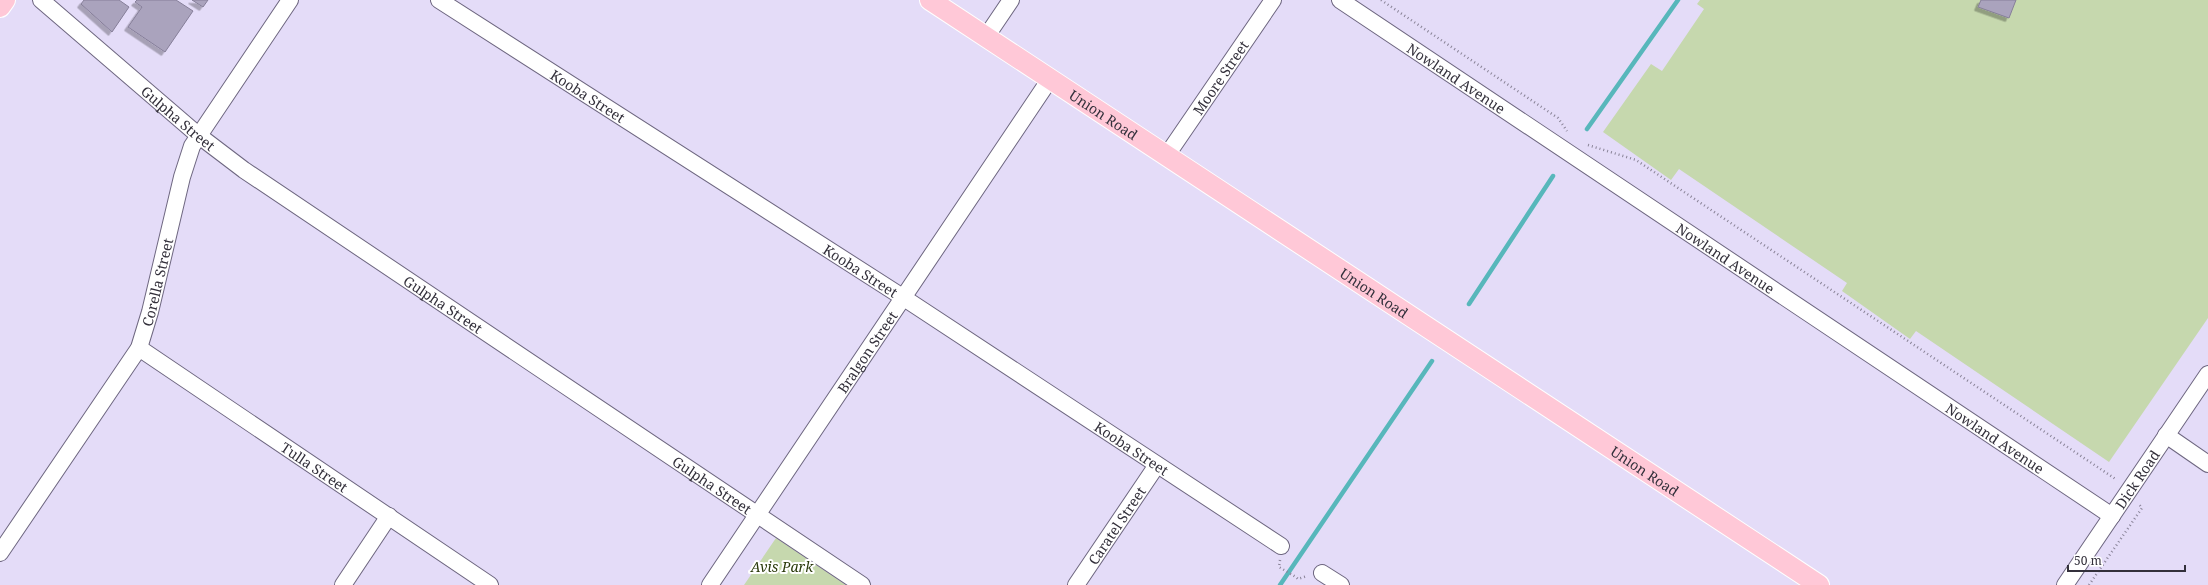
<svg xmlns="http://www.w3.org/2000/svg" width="2208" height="585" font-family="'Noto Serif',serif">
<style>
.green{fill:#c6d8ae}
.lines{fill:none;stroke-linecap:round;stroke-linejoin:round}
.stream{stroke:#57b7bb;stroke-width:4.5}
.building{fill:#aaa3bd;stroke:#867f99;filter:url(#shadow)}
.minor-casing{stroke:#6e6780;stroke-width:18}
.major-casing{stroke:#fff;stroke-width:22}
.path{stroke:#898397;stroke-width:2.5;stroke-dasharray:1 3;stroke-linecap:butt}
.minor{stroke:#fff;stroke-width:16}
.major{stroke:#ffc8d7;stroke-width:20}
.labels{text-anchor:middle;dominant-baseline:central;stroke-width:4;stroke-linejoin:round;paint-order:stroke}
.street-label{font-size:14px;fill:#33303b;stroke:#fff}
.park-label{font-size:14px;font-style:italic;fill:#29390a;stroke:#fff}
</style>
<defs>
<filter id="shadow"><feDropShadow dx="-3.5" dy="3.5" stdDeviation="0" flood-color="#0004"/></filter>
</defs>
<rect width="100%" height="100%" fill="#e4dcf8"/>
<path class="green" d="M1700,0H2208V318L2109,462L1916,331L1910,339L1842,291L1847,283L1679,169L1671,180L1603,132L1651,64L1662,71L1704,9L1697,4Z
M776,538L846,585H744Z"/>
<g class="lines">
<path class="stream" d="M1587,129L1678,0
M1469,304L1553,176
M1280,585L1432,361"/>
</g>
<path class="building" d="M84,0H119L129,7L112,32L81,4Z
M137,0H176L193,11L165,52L128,27L142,7L135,2Z
M192,0H208L203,7Z
M1981,0H2016L2009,18L1978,7Z"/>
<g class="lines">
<g class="minor-casing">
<g id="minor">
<path id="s1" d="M41,0L198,135L244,170L862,585"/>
<path id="s2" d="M439,0L904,298L1281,546"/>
<path id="s3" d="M1340,0L2112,516"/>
<path d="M986,37L1011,0"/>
<path id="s4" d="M1167,155L1273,0"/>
<path id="s5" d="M139,348L490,585"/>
<path d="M2166,435L2208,464"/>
<path id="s6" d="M0,553L139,348L150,312L182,177L192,146L290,0"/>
<path d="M1322,573L1341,585"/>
<path d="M343,585L389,516"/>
<path id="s7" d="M710,585L1050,79"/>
<path id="s8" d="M1076,585L1157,465"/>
<path id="s9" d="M2065,585L2208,374"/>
</g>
</g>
<g class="major-casing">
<g id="major">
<path id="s10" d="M930,0L1819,585"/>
<path d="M0,7L5,0"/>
</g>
</g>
<path class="path" d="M1381,0L1558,118L1567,131
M1588,145L1636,160L2117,480
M1280,560L1279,567L1296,577L1298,579L1307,576
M2089,585L2142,508L2138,503"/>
<use href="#minor" class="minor"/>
<use href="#major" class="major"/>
</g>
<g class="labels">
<g class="street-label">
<text stroke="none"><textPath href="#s4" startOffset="94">Moore Street</textPath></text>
<text stroke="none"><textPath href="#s3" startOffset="140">Nowland Avenue</textPath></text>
<text stroke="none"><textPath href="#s2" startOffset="177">Kooba Street</textPath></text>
<text stroke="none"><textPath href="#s10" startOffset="208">Union Road</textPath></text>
<text stroke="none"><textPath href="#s1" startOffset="181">Gulpha Street</textPath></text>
<text stroke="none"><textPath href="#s3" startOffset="464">Nowland Avenue</textPath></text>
<text stroke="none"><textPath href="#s2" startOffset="501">Kooba Street</textPath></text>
<text stroke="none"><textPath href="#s6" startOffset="316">Corella Street</textPath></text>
<text stroke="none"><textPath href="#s10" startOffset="532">Union Road</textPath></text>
<text stroke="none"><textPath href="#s1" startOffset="505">Gulpha Street</textPath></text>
<text stroke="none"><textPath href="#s7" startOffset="281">Bralgon Street</textPath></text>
<text stroke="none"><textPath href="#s3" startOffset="788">Nowland Avenue</textPath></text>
<text stroke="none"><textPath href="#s2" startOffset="825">Kooba Street</textPath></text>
<text stroke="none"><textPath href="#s5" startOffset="212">Tulla Street</textPath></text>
<text stroke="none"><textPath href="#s10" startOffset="856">Union Road</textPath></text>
<text stroke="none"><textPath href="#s9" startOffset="128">Dick Road</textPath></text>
<text stroke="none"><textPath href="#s1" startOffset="829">Gulpha Street</textPath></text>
<text stroke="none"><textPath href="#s8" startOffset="72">Caratel Street</textPath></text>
</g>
<g class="park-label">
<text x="782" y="566">Avis Park</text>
</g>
</g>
<path d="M2068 565v6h117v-6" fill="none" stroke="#33303b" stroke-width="2"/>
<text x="2074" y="565" font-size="12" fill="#33303b" stroke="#ffffff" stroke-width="3" paint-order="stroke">50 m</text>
</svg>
